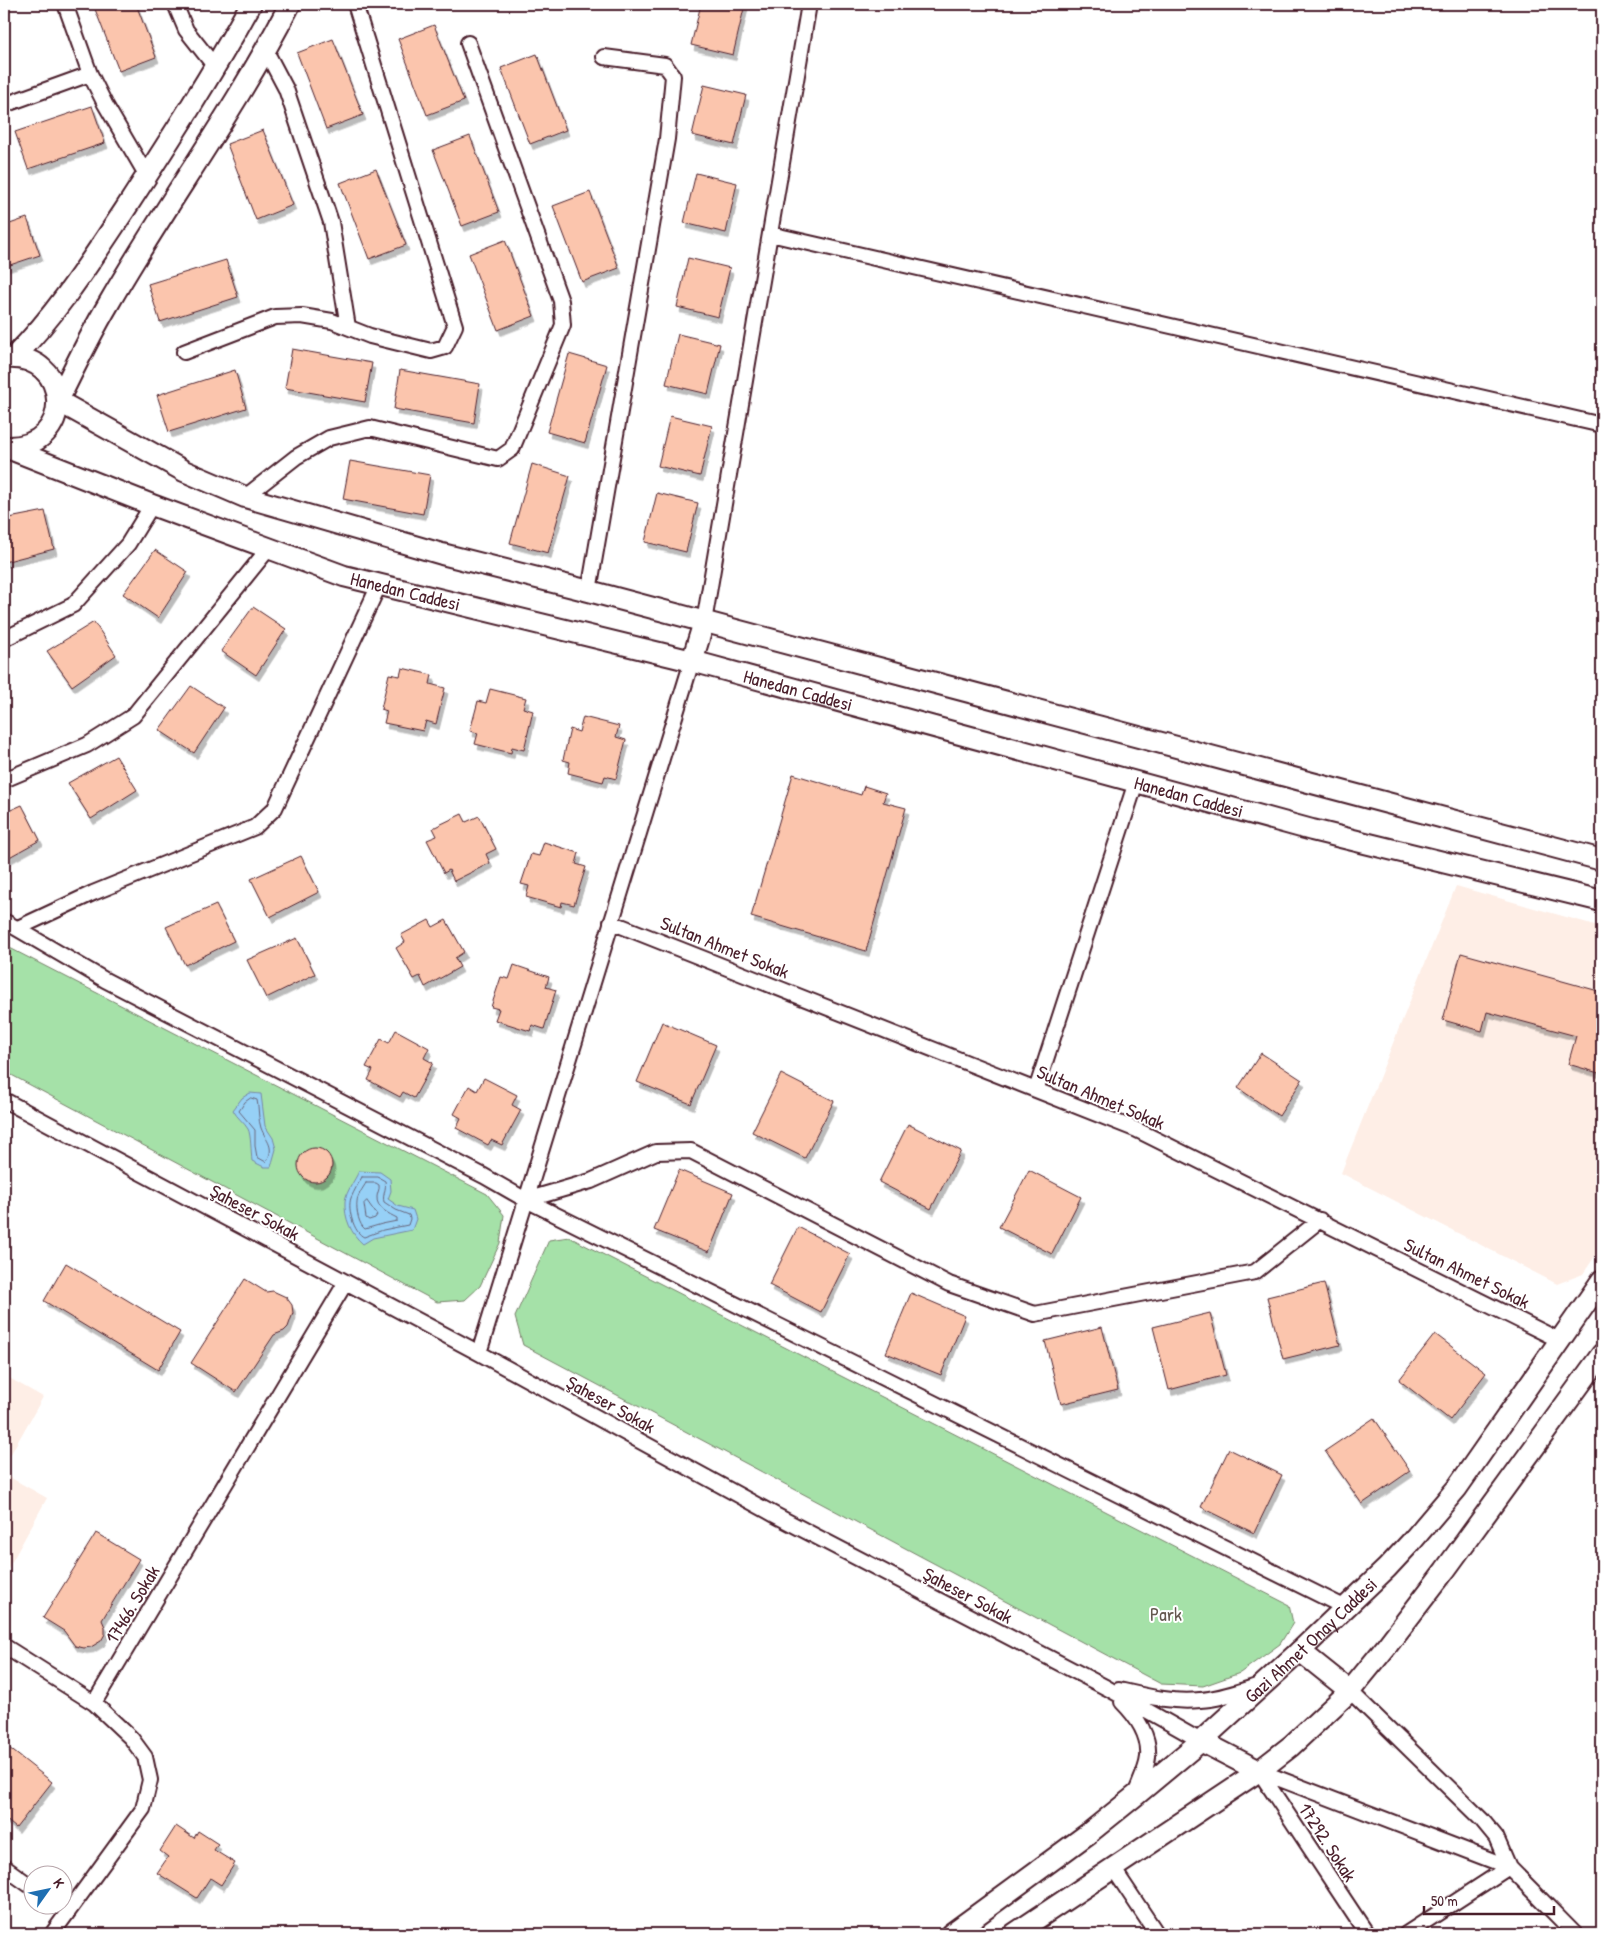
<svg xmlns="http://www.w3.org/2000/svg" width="1606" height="1938" font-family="'Patrick Hand',sans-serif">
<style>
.built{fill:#feeee6}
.green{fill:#a5e1a8;stroke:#78806a}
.water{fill:#96d0f6;stroke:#7889a5}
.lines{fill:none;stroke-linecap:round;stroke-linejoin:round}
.shore{stroke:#68667c;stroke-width:1}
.building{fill:#fbc5ad;stroke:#4a1f2b;filter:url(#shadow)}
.street-casing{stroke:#4a1f2b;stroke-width:18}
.secondary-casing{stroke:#4a1f2b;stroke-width:24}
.street{stroke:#fff;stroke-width:14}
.secondary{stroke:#fff;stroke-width:20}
.labels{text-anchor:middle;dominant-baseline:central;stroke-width:4;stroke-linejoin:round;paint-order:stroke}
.street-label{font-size:19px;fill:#4a1f2b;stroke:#fff}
.park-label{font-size:19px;fill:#655950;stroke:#fff}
</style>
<defs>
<filter id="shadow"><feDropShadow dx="3" dy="5.5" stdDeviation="0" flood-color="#0004"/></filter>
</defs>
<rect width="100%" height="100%" fill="#fff"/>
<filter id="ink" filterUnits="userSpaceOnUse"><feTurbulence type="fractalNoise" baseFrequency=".02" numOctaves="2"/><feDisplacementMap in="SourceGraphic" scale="10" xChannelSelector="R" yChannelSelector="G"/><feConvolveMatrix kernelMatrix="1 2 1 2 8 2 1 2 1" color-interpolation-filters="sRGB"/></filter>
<g filter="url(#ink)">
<path class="built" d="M1456,886L1602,927V1246L1583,1274L1557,1284L1341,1173Z
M4,1375L43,1397L4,1466Z
M4,1474L47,1498L4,1576Z"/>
<path class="green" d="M4,945L487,1194L504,1215L500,1243L480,1286L465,1300L437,1302L4,1071Z
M569,1237L1289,1605L1293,1623L1280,1644L1240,1673L1203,1686L1161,1684L523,1345L515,1317L549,1240Z"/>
<path class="water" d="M250,1093L261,1094L265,1126L273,1138L276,1149L271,1167H264L252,1161C251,1153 251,1134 248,1129C244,1122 237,1118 233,1110L242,1098Z
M359,1171L380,1172L390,1179L391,1191L388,1199L398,1206L413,1210L416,1219L412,1230L373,1238L363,1244C351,1234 344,1218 345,1201C346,1192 355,1180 359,1171Z"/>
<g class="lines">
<path class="shore" d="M251,1098L257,1100C259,1108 258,1120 261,1128C266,1141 276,1147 266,1162L257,1157L255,1146V1130L239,1111L245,1102Z
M362,1177H378L385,1181C387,1189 382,1195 384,1202L396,1210L409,1215L410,1219L408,1225L383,1230L364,1237C354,1233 347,1209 351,1198C354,1191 358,1184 362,1177Z
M366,1183H376L379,1185C380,1190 377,1192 377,1197C376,1208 389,1214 397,1218V1221L382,1224L365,1229C359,1225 356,1211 357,1202C357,1196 363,1188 366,1183Z
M367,1201L377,1215L375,1218L369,1220L366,1218L364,1204Z"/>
</g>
<path class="building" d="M93,4H136L156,57L119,71Z
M701,4H745L733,55L691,45Z
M434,25L464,101L427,115L398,39Z
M333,39L363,115L326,129L297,53Z
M537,54L566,130L530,144L501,68Z
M704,85L746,95L734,145L692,135Z
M92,106L105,143L28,169L15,132Z
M263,130L293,205L256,220L227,144Z
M470,136L499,212L462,226L433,150Z
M376,169L406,245L369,259L340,183Z
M696,173L737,183L726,233L684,223Z
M590,192L619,268L582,282L553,206Z
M27,218L40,255L4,267V226Z
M505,240L534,316L498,330L469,254Z
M688,258L730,268L718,317L677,307Z
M226,260L238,297L160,322L148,284Z
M678,334L720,344L708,394L666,384Z
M292,349L372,363L365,402L285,388Z
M569,354L607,365L585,443L547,432Z
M235,370L246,408L169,432L157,395Z
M400,370L480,384L474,423L394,409Z
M670,416L712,426L700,476L658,466Z
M350,461L430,475L423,514L343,499Z
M532,464L570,476L548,553L510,543Z
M657,493L698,503L686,552L645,542Z
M45,511L54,549L4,562V519Z
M155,550L188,572L158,618L123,594Z
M253,607L286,629L256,675L221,651Z
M94,622L116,655L72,686L47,651Z
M402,668L432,675L430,684L445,688L436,724L426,721L423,731L384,723L387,711L381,709L389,674L400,676Z
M191,686L224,708L194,753L159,730Z
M490,689L526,698L523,708L533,711L524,750L512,747L511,753L475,744L478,733L470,731L478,701L486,703Z
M583,717L619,726L616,737L626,740L616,779L605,776L603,782L568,773L570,762L563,760L570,729L579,732Z
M116,756L137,790L91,819L68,783Z
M793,774L861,795L864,786L886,793L883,802L906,808L866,951L751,917Z
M22,805L40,840L4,860V813Z
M462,814L466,822L479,816L496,849L486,854L490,863L454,881L449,870L444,873L427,840L437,836L433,828Z
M544,842L579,853L576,864L586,867L574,905L562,902L561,907L526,897L529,886L521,884L531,854L539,856Z
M301,856L319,892L270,917L251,879Z
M216,905L234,941L185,965L166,927Z
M429,920L433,927L446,920L464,952L455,958L460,967L425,987L420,976L414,979L396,948L405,942L401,935Z
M297,938L315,974L266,998L247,960Z
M1461,953L1602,992V1074L1568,1064L1576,1036L1487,1012L1482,1031L1443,1020Z
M514,965L549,977L546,987L556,990L544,1029L532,1025L530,1031L495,1020L499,1009L491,1007L501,977L509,979Z
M662,1022L716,1045L691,1104L637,1082Z
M396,1030L429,1048L424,1058L433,1063L414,1098L403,1092L400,1097L368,1080L373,1070L366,1067L381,1039L389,1043Z
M1261,1053L1302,1080L1279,1116L1238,1088Z
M781,1074L834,1101L805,1158L752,1132Z
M484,1078L517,1095L512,1105L521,1110L502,1145L491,1140L488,1145L456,1128L461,1118L454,1114L469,1086L477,1091Z
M908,1124L961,1151L931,1209L879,1182Z
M298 1165a17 17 0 1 1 34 0a17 17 0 1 1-34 0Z
M679,1170L733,1193L709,1252L654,1230Z
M1029,1170L1081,1197L1052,1254L999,1227Z
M798,1227L850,1254L821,1312L769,1285Z
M66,1263L180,1332L158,1370L44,1301Z
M245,1279L266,1292L273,1291L286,1297L292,1305L293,1313L288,1327L284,1331L274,1335L236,1392L191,1363Z
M1324,1283L1340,1345L1283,1359L1267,1297Z
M911,1293L965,1316L941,1375L886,1353Z
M1210,1313L1226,1375L1169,1390L1153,1327Z
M1102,1327L1118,1390L1061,1404L1045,1341Z
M1435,1334L1486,1373L1450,1420L1399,1380Z
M1374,1418L1410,1471L1362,1504L1325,1451Z
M1229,1449L1282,1475L1254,1533L1201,1507Z
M96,1533L139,1559L102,1620L105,1627V1634L101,1641L91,1647L84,1648L75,1646L64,1631L43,1618Z
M4,1744L52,1782L16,1828L4,1818Z
M176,1826L194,1838L198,1831L218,1844L214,1850L235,1863L221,1885L210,1878L197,1898L157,1873L168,1857L160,1851Z"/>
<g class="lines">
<g class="street-casing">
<path id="street" d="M65,4L90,74L105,104L147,176
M175,4L186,30L216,68
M266,51L286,89L331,222L348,327
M4,105L90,74
M770,234L1602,425
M184,352L275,317L302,316L332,321L370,336L431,351L445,347L455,326L355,4
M245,497L296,457L329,438L370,428L498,459L512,449L563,325L561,301L468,43
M589,591L667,139L673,76L665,65L604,57
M704,622L809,4
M4,639L73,605L128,544L152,505
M4,780L87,745L133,716L269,548
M4,921L105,980L484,1176L526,1200L1346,1608
M611,922L1137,1130L1561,1341
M18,928L93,893L255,827L275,808L379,585
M1036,1090L1136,782
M4,1100L479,1353L775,1515L1107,1688L1201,1741
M526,1200L591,1181L656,1152L691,1151L949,1284L1035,1314L1255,1272L1320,1220
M479,1353L692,661
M4,1646L94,1703L131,1738L145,1757L150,1780L143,1809L52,1934
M1119,1690C1145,1696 1173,1703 1200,1700C1219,1699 1238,1692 1257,1686
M1350,1691L1482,1820L1496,1837L1509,1867L1575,1934
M1122,1702C1137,1717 1150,1735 1148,1757C1147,1769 1139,1784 1135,1795
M94,1703L346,1282
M1259,1771L1509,1867
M1259,1771L1367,1934
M4,1867L32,1887
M1113,1868L1157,1934
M1406,1934L1509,1867"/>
</g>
<g class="secondary-casing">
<g id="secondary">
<path d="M14,357C57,314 90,262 124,211C168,143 212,75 251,4"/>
<path d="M4,358C72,351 77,449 6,447"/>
<path d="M58,401L184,471L245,497L442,554L589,591L1602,860"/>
<path d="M58,401C74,368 90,335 109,303C167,202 237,108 290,4"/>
<path id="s1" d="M5,447L152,505L344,576L692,661L1312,830L1602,901"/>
<path d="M692,661L704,622"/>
<path d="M1300,1651L1350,1691"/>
<path d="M1201,1741L1259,1771"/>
<path id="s2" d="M951,1934L1089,1833L1135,1796L1201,1741L1300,1651L1387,1568L1413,1540L1457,1488L1602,1280"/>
<path d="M1014,1934L1259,1771L1291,1746L1350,1691L1386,1647L1445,1570L1602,1354"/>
</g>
</g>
<use href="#street" class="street"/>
<use href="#secondary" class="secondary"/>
</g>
</g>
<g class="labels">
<g class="street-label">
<text stroke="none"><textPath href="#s1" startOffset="426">Hanedan Caddesi</textPath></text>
<text stroke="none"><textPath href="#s1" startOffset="831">Hanedan Caddesi</textPath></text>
<text stroke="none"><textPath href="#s1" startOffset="1236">Hanedan Caddesi</textPath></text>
<text transform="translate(725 947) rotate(22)">Sultan Ahmet Sokak</text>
<text transform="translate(1101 1097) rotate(23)">Sultan Ahmet Sokak</text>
<text transform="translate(255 1212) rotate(28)">Şaheser Sokak</text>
<text transform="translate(1467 1273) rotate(26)">Sultan Ahmet Sokak</text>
<text transform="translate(611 1404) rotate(29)">Şaheser Sokak</text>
<text transform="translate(968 1595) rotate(28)">Şaheser Sokak</text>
<text transform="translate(132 1604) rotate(-59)">17466. Sokak</text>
<text stroke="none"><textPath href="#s2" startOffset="465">Gazi Ahmet Onay Caddesi</textPath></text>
<text transform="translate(1328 1842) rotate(57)">17292. Sokak</text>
</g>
<g class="park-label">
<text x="1166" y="1614">Park</text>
</g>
</g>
<rect width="1606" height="1938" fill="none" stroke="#fff" stroke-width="20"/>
<rect x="10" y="10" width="1586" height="1918" fill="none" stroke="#4a1f2b" stroke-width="2" filter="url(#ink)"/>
<g transform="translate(48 1890) rotate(57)"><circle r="24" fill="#ffffff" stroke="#b7a5aa"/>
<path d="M0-4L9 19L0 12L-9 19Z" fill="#1f6fb2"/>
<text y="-8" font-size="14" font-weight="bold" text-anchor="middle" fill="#4a1f2b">K</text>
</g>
<path d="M1424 1906v8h130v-8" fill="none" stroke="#4a1f2b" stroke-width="2.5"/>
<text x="1431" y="1906" font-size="15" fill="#4a1f2b" stroke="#ffffff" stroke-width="4" paint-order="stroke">50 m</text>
</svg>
